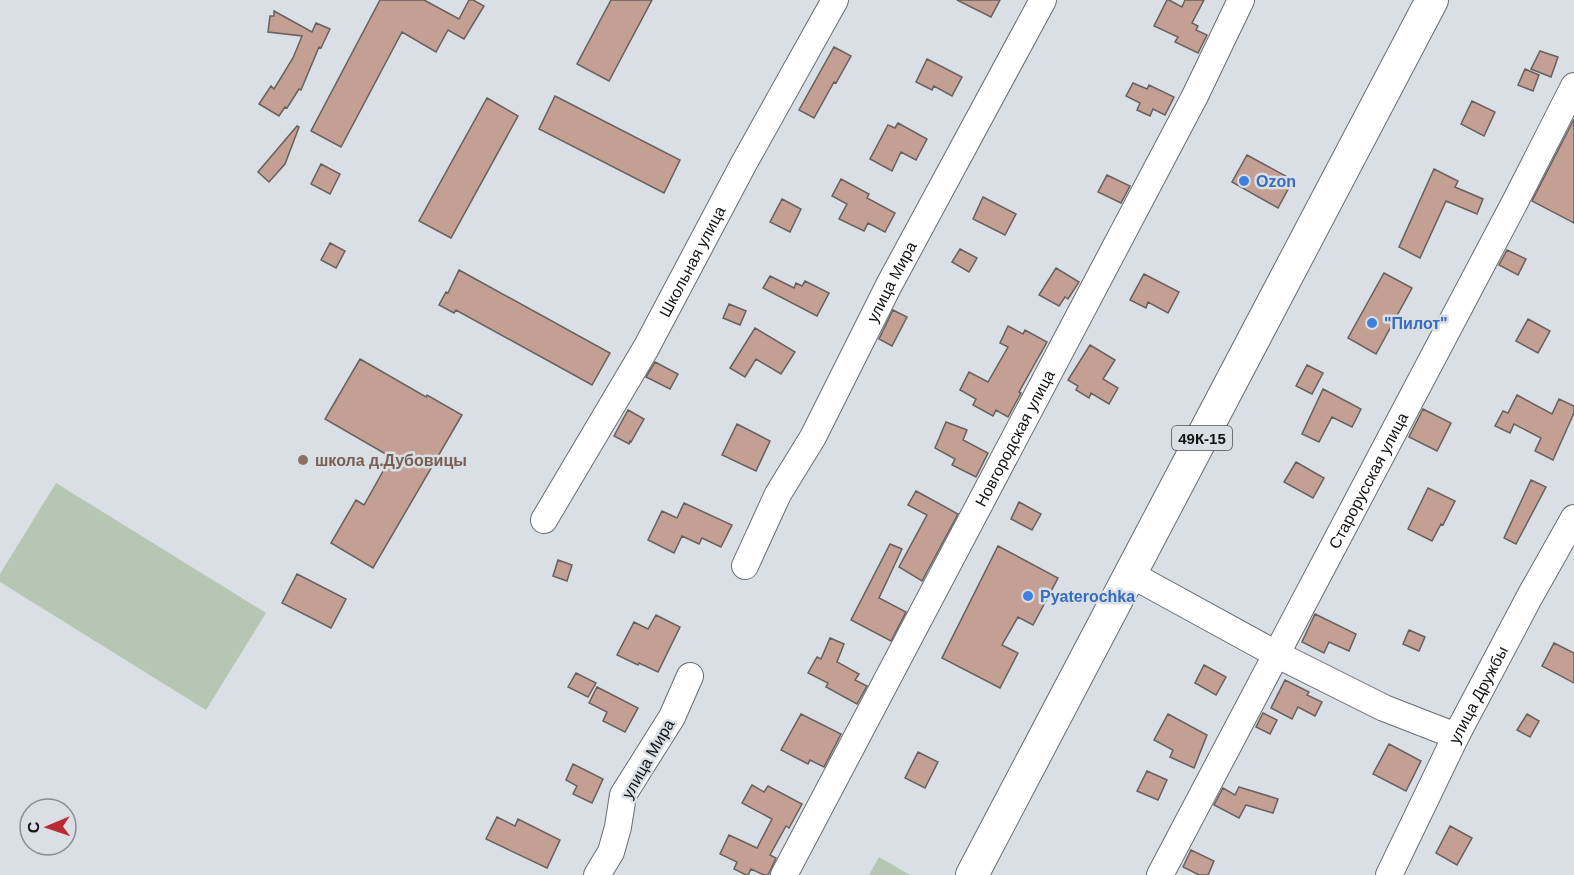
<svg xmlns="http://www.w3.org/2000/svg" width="1574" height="875" font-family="Arial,sans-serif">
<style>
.green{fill:#b5c7b3}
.building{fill:#c49f93;stroke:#67605e;stroke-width:1.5}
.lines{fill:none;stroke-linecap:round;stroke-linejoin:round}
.minor-casing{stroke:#686d71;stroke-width:28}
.major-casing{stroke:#686d71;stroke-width:34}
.minor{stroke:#fff;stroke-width:26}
.major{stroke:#fff;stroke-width:32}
.shop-dot{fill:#3f7fe0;stroke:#d9dfe4;stroke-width:2}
.education-dot{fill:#8d6e63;stroke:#d9dfe4;stroke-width:2}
.labels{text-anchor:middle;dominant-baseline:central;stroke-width:5;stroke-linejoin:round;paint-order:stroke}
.shield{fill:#d9dfe4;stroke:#4c5052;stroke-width:1.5}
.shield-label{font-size:15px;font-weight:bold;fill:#101213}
.shop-label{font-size:16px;font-weight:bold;fill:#366cbe;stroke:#d9dfe4;text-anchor:start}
.street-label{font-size:16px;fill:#101213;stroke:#d9dfe4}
.education-label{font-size:16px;font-weight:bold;fill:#785e54;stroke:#d9dfe4;text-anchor:start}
</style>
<rect width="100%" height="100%" fill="#d9dfe4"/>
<path class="green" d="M56,483L266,613L206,710L0,582V574Z
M879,857L910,875H869Z"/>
<path class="building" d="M380,0H424L459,19L469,0H473L484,6L464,39L448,30L436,52L402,32L341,147L311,131Z
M611,0H652L609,81L577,64Z
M957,0H1000L991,17Z
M1167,0H1169L1182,7L1185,0H1204L1192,23L1198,26L1196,30L1207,35L1198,53L1175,42L1178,37L1154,26Z
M274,11L312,32L316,23L330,29L321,48L319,47L301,90L299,89L287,108L285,107L279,116L259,104L271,86L274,89L293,58L302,36L268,32L270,16H274Z
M834,47L851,56L836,83L834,82L814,118L799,110Z
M1540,51L1558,57L1551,77L1531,69Z
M927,59L962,77L952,96L934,86L932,90L916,82Z
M1525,69L1539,75L1533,91L1518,85Z
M1133,83L1147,89L1149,85L1174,97L1165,115L1153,109L1150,116L1137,110L1140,103L1126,96Z
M555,96L680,160L664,193L539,129Z
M487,98L518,116L451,238L419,221Z
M1472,101L1495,112L1484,136L1461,124Z
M1574,119V223L1532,201Z
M898,123L927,139L916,160L901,152L892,171L870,159L888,125L895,128Z
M297,126L299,127L285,164L269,182L258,172Z
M1247,155L1293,180L1278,208L1232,182Z
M321,164L340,174L330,194L311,184Z
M1434,169L1458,181L1455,187L1483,199L1477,214L1446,201L1420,258L1399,247Z
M1107,175L1130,186L1121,203L1098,192Z
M841,179L869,194L867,198L895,213L885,232L868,223L864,231L839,219L847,204L832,196Z
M983,197L1016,214L1005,235L973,219Z
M782,199L801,209L790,232L770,222Z
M330,243L345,251L336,268L321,260Z
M960,249L977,258L969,272L952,262Z
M1507,250L1526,259L1518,275L1499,265Z
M1056,268L1079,282L1068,299L1065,297L1059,306L1039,295Z
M459,270L610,353L592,385L456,310L454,313L439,305L446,292L448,293Z
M1384,273L1412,288L1376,354L1348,338Z
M1144,274L1179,292L1168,313L1148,302L1146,308L1130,300Z
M770,276L794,288L796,283L802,286L805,281L829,293L817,316L763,288Z
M729,304L746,311L740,325L723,318Z
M893,310L907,317L892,346L879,339Z
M1528,319L1550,331L1538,353L1516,341Z
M1008,326L1023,334L1025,330L1047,342L1019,392L1021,393L1008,417L996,410L993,416L973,405L976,399L960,390L969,372L988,382L1008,347L1000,343Z
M755,328L795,352L781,374L756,359L745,377L730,368Z
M1090,345L1115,360L1103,379L1118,388L1109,404L1091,393L1089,398L1076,390L1078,386L1068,380Z
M360,359L426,397L427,395L462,415L373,568L331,543L356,500L364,505L391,457L325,419Z
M655,362L678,374L670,389L646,377Z
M1307,365L1323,373L1312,394L1296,386Z
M1323,389L1361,409L1352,427L1332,417L1319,442L1302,434Z
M1517,395L1552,414L1559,399L1574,406V413L1553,460L1535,451L1541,438L1514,424L1510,433L1495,426L1503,411L1508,413Z
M1423,409L1451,423L1437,451L1409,437Z
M628,410L644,419L631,442L630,441L629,444L614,436Z
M946,422L967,430L963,440L988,453L976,477L952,465L955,459L935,448Z
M737,424L770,441L756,471L722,455Z
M1296,462L1324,478L1313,498L1284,482Z
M1531,480L1546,487L1516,544L1504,538Z
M1428,488L1455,501L1443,525L1441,524L1432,541L1408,529Z
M916,491L958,514L922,581L899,567L927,515L908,505Z
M1019,502L1041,514L1032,530L1011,519Z
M684,503L732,525L721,547L702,538L699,544L682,536L674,553L648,540L662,511L677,518Z
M890,544L902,549L879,598L906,612L891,641L851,620Z
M998,546L1058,578L1033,625L1018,617L1002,645L1018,653L1000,688L942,658Z
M558,560L572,565L567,581L553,576Z
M297,574L346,599L331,628L282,603Z
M1315,614L1356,634L1349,651L1329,642L1324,653L1302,642Z
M656,615L680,627L658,672L639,663L638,665L617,655L634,622L648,629Z
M1409,630L1425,637L1419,651L1403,644Z
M830,638L844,644L837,662L859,674L855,680L867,686L857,704L826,687L828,683L808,673L817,657L821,659Z
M1554,643L1574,653V683L1542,666Z
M1204,665L1226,677L1216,695L1195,683Z
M576,673L596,683L588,697L568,687Z
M1285,680L1309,692L1307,695L1322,702L1315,716L1298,707L1292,719L1271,708Z
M597,687L638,708L625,732L603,721L607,712L589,703Z
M1263,713L1277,720L1270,734L1256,727Z
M801,714L841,734L824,767L810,760L808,764L781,750Z
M1168,714L1207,735L1194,768L1170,757L1173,750L1154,740Z
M1527,714L1539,721L1530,737L1517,730Z
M1389,744L1421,761L1406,791L1373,774Z
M918,752L938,762L925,788L905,778Z
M573,764L603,779L592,803L573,794L577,786L566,780Z
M1147,771L1167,780L1158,800L1137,791Z
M752,785L764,792L768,786L802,804L789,828L786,826L770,855L776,858L768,875H764L751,869L748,875H746L734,869L737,862L720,854L729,835L757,848L772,819L742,803Z
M1239,787L1278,799L1273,813L1246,805L1239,818L1214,805L1223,788L1235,795Z
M497,817L515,826L518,819L560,840L547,868L486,839Z
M1450,826L1472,838L1457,865L1436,853Z
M1191,850L1214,861L1208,875H1199L1183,867Z"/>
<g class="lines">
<g class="minor-casing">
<g id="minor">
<path id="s1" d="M544,520L646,348L744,163L835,0"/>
<path id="s2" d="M745,566L778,494L813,437L889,285L1043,0"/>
<path d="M1130,574L1276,654L1384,708L1456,736"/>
<path d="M597,875L611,852L618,827L623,795L672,717L690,676"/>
<path id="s3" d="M784,875L1195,96L1241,0"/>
<path id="s4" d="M1160,875L1516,200L1574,86"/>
<path id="s5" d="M1389,875L1456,736L1530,596L1574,518"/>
</g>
</g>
<g class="major-casing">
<path id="major" d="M972,875L1432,0"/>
</g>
<use href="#minor" class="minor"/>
<use href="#major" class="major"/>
</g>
<g class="shop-dot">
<circle cx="1244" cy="181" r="6"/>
<circle cx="1372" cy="323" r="6"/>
<circle cx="1028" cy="596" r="6"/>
</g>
<circle class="education-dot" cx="303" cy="460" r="6"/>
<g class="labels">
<rect class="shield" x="1172" y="426" width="60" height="24" rx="4.5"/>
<g class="shield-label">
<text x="1202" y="438">49К-15</text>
</g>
<g class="shop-label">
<text x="1256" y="181">Ozon</text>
<text x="1384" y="323">"Пилот"</text>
<text x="1040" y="596">Pyaterochka</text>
</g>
<g class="street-label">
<text stroke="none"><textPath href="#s1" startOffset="298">Школьная улица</textPath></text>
<text stroke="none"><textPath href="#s2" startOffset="320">улица Мира</textPath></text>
<text stroke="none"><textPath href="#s3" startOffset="494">Новгородская улица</textPath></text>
<text stroke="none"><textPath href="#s4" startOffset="446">Старорусская улица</textPath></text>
<text stroke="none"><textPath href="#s5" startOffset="201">улица Дружбы</textPath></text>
<text transform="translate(648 759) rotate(-60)">улица Мира</text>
</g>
<g class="education-label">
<text x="315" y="460">школа д.Дубовицы</text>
</g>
</g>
<g transform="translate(48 827) rotate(268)"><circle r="28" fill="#d9dfe4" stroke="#898d90" stroke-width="1.5"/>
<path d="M0-4.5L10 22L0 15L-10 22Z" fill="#bb2a34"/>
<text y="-9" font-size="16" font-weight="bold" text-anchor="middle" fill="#101213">С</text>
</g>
</svg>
